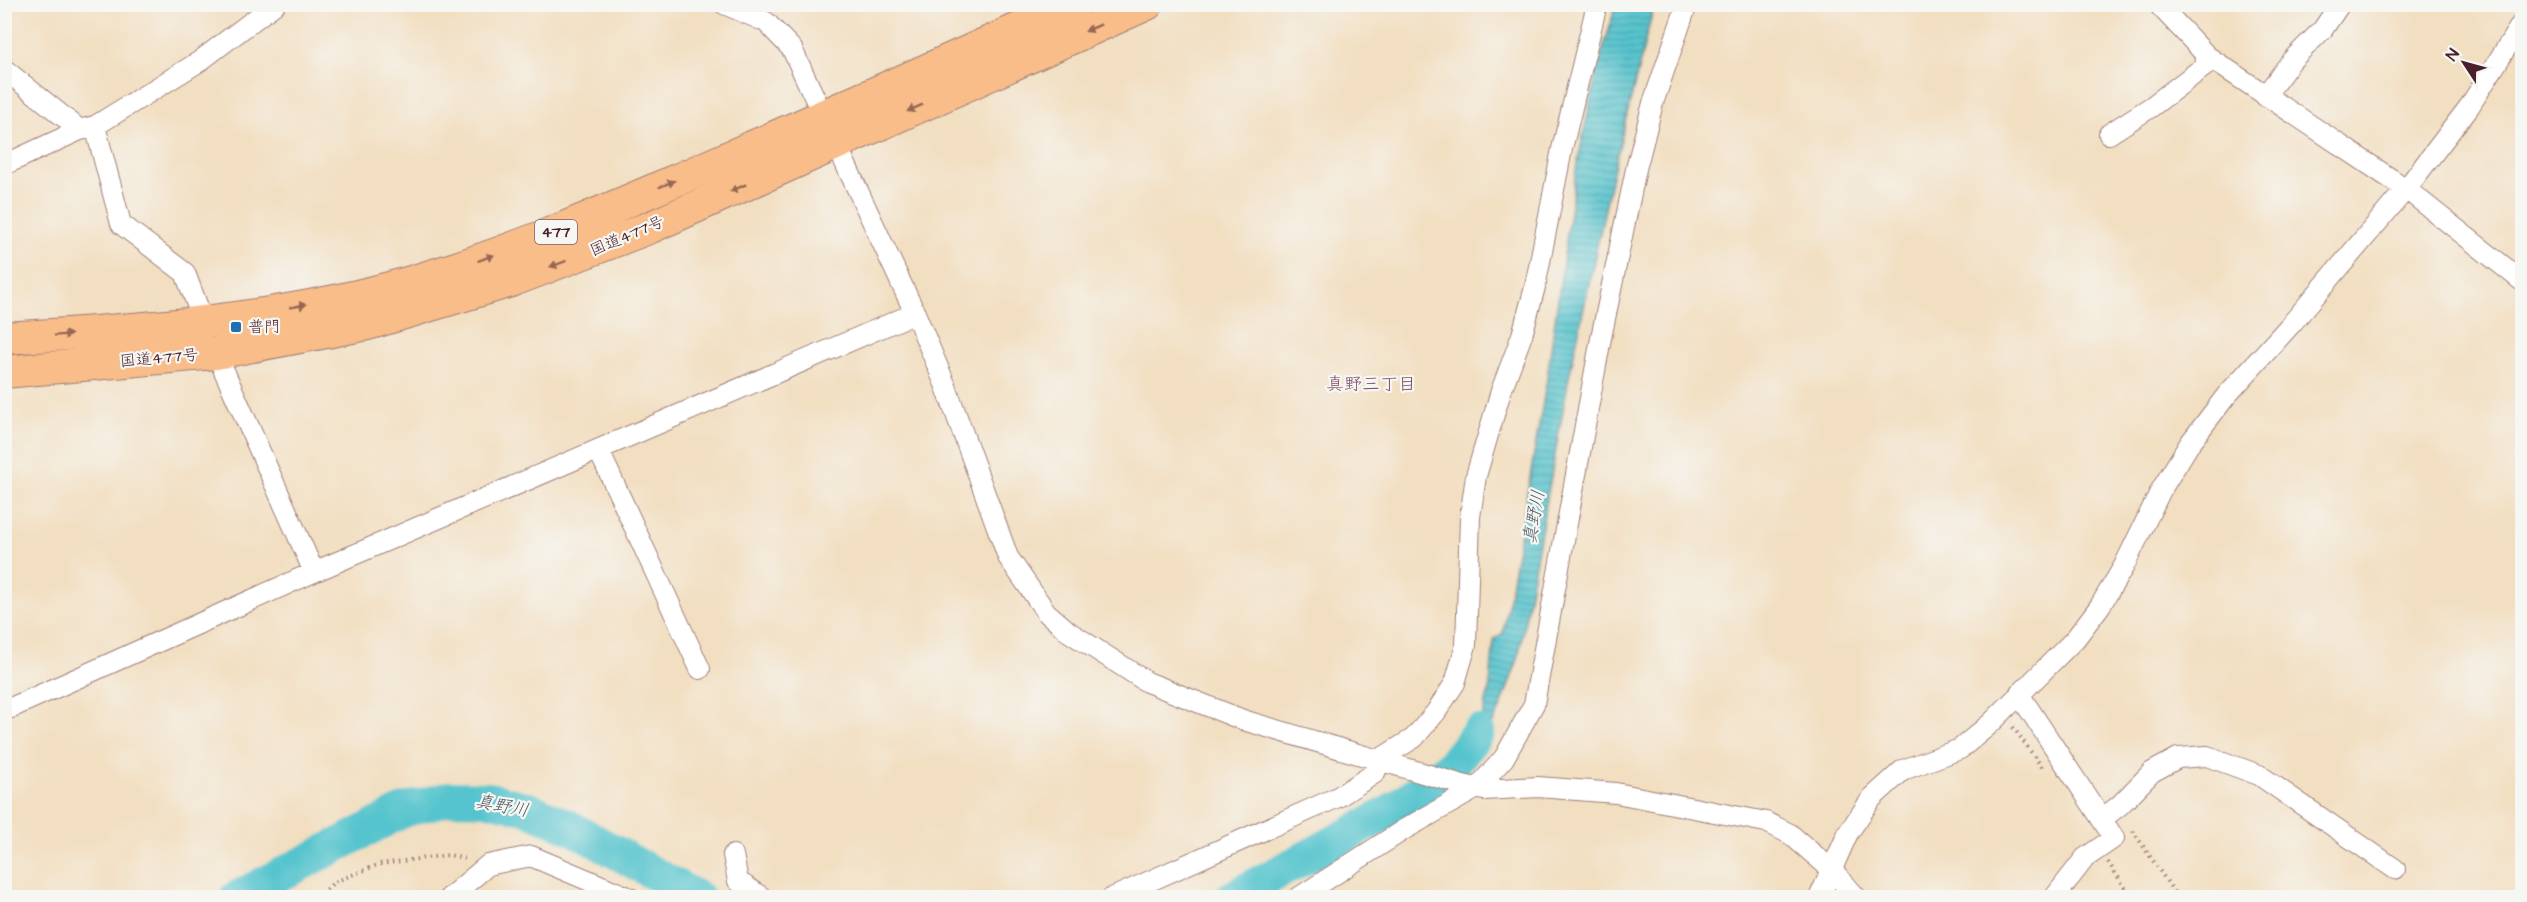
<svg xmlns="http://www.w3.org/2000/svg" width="2527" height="902" font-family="'Architects Daughter','Klee One',sans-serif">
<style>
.water{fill:url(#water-rules);stroke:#50727c;stroke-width:1.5}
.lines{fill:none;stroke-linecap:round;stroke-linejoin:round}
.river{stroke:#57c4ce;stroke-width:34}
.minor-casing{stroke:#9e7e76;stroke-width:22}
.trunk-casing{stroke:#9e7e76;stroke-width:34}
.path{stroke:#9e7e76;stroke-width:4;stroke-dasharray:1.5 4.5;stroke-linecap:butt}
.minor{stroke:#fff;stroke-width:20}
.trunk{stroke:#f8bd89;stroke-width:32}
.oneway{fill:#986655}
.poi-dot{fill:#1f6fb2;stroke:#f6f6f2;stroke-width:2}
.labels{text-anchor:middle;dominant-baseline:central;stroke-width:4.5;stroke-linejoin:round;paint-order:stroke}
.shield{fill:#f6f6f2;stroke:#7e6067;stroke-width:1.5}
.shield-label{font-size:15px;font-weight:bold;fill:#4a1f2b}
.street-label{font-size:16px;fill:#4a1f2b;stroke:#f6f6f2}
.poi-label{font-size:16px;fill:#4a1f2b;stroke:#f6f6f2;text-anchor:start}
.neighbourhood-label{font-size:18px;fill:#7d4b62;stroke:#f6f6f2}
.water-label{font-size:18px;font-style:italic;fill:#4f5964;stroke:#f6f6f2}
</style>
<defs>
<pattern id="water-rules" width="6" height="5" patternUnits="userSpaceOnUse" patternTransform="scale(1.5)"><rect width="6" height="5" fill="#57c4ce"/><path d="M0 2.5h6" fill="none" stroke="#4a9fa7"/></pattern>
</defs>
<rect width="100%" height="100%" fill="#f6f6f2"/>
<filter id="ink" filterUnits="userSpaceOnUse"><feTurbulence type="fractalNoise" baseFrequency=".0167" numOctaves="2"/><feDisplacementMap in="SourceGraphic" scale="12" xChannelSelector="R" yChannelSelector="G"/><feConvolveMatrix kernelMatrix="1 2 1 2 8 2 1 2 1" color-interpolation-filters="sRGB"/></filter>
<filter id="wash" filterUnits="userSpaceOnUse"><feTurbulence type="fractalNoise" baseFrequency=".008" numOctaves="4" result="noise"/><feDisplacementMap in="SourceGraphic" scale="24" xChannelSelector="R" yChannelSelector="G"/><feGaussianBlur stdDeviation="1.35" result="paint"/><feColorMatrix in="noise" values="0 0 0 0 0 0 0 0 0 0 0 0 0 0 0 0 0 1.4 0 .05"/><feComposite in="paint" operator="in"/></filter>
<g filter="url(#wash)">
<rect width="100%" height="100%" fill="#f2dec0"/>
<path class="water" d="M1616,5H1654L1612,176L1568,382L1518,659L1500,709L1488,732L1454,770L1443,767L1483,716L1490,685L1494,639L1503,633L1546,385L1576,170L1597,70Z"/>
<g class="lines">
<path class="river" d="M236,898L405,810L450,798L489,799L529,809L572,828L698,898
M1231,898L1390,812L1453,764L1478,732"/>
</g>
</g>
<g filter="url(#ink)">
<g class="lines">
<g class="minor-casing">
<path id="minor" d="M724,4L766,22L792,49L915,313L945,384L1008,557L1046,612L1069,632L1147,682L1243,720L1463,785L1484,790L1538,787L1616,793L1766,822L1790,834L1832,870L1857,898
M2158,4L2207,56L2406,189L2522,281
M4,69L80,130
M2265,96L2292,60L2323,29L2340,4
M95,126L121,224L185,273L204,323
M2109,134L2151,107L2213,60
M4,165L80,130L95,126L200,61L275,4
M216,353L314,572
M599,451L700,669
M2019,694L2114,838L2085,858L2054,898
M4,711L314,572L915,313
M2102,819L2120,805L2152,772L2178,758L2207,756L2259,775L2395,869
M733,855L738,881L763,898
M449,898L488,865L531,856L630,898
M1112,898L1338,797L1375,773L1380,759L1414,738L1436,712L1455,683L1466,645L1470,517L1476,476L1501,391L1522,335L1535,287L1562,149L1597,4
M1298,898L1405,829L1477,788L1504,758L1534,704L1601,338L1636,169L1653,103L1687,4
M1819,898L1848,833L1872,798L1903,770L1960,749L1990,724L2075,639L2100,606L2124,566L2161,490L2190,443L2226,396L2293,322L2406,189L2469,107L2522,23"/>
</g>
<g class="trunk-casing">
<path id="trunk" d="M4,338C141,330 282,320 414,281C511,253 603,212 695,172C822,117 948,61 1074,4
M4,372L216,353L368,324L511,281L651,227L1147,4"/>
</g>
<path class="path" d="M2013,727L2042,767
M2133,831L2178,898
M2108,862L2132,898
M318,898L334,882L380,864L449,855L467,859"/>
<use href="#minor" class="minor"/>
<use href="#trunk" class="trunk"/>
</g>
<defs><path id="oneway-solid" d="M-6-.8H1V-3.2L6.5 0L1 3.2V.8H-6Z" transform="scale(1.5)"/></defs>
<g class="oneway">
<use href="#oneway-solid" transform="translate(1093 28) rotate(156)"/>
<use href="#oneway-solid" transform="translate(915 108) rotate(156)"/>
<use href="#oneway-solid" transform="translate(667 184) rotate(-23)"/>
<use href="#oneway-solid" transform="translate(738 188) rotate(156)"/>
<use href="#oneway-solid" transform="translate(486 258) rotate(-20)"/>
<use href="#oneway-solid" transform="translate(558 264) rotate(160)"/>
<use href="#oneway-solid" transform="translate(298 306) rotate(-10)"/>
<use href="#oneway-solid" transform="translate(63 335) rotate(-4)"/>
</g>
</g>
<rect class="poi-dot" x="230" y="321" width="12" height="12" rx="3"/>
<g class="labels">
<rect class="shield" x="535" y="220" width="42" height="24" rx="4.5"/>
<g class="shield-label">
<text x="556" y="232">477</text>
</g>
<g class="street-label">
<text transform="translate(627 236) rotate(-23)">国道477号</text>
<text transform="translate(159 358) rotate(-5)">国道477号</text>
</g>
<g class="poi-label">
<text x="248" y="327">普門</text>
</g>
<g class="neighbourhood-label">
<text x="1371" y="384">真野三丁目</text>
</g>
<g class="water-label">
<text transform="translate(1534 517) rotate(-80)">真野川</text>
<text transform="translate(502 806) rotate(11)">真野川</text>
</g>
</g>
<rect width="2527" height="902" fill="none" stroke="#f6f6f2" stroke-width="24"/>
<g transform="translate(2464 63) rotate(306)" stroke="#f6f6f2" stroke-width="4.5" paint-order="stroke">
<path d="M0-4.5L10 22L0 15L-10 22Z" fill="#4a1f2b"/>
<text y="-9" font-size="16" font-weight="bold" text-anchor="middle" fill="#4a1f2b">N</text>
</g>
</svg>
